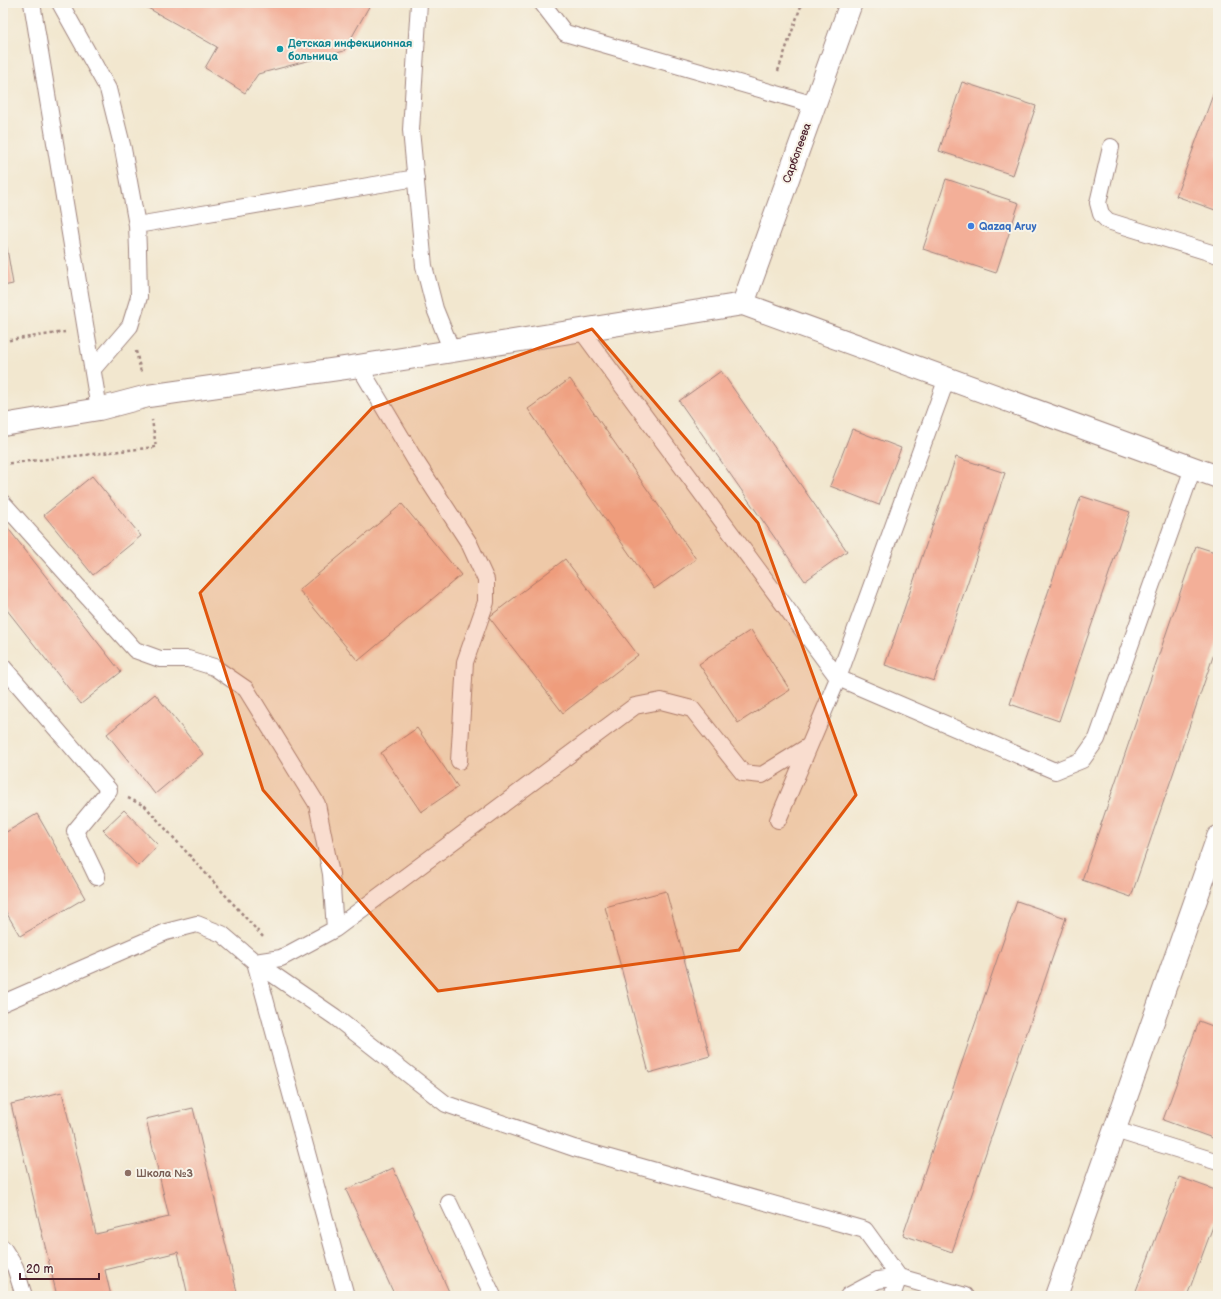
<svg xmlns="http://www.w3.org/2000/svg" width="1221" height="1299" font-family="'Balsamiq Sans',sans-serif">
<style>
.building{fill:#f3af98}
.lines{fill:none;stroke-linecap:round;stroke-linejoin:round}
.lane-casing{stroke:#9e837d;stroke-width:18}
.street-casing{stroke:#9e837d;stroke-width:24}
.secondary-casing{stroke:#9e837d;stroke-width:24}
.path{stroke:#9e837d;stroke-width:2.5;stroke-dasharray:3 3;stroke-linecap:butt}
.lane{stroke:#fff;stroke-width:16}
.street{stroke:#fff;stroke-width:22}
.secondary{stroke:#fff;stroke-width:22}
.marked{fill:#e0560e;fill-opacity:0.2;stroke:#e0560e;stroke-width:3;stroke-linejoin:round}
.culture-dot{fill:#0f9aa8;stroke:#f7f3e8;stroke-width:1.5}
.shop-dot{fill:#3f7fe0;stroke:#f7f3e8;stroke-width:1.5}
.education-dot{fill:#8d6e63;stroke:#f7f3e8;stroke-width:1.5}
.labels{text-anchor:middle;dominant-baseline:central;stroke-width:4;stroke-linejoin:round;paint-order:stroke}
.culture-label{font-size:11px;font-weight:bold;fill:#0d838f;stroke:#f7f3e8;text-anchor:start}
.street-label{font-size:11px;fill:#4a1f2b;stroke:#f7f3e8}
.shop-label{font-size:11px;font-weight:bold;fill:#366cbe;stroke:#f7f3e8;text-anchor:start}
.education-label{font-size:11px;font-weight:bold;fill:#785e54;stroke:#f7f3e8;text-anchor:start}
</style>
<rect width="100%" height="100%" fill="#f7f3e8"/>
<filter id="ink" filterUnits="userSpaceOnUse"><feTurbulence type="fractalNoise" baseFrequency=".025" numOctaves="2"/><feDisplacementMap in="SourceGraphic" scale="8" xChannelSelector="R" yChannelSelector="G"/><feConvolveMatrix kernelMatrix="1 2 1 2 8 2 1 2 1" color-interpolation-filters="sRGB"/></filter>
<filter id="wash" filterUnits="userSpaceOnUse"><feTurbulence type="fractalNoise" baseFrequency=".012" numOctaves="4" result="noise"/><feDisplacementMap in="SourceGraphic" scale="16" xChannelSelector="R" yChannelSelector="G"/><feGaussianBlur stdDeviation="0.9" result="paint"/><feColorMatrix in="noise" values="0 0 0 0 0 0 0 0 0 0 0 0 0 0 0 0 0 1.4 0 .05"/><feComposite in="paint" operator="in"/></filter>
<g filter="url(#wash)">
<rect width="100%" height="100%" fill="#f2e7cf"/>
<g id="blocks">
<path class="building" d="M139,3H371L344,51L258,74L245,93L205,68L217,47Z
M1218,81V211L1176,196Z
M962,82L1036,106L1013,175L939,151Z
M946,179L1019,203L996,273L923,249Z
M3,225L13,284L3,286Z
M721,371L847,551L805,581L679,401Z
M570,379L696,559L654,589L528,409Z
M852,429L901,448L879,505L830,486Z
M956,457L1005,473L934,681L885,665Z
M92,476L141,536L93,575L44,515Z
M1081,496L1130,512L1059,721L1010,704Z
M402,504L461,575L358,661L299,590Z
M3,522L121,672L81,704L3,605Z
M1196,546L1218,553V642L1131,897L1082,880Z
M565,559L638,655L563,713L489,617Z
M751,630L790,690L738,723L699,664Z
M155,694L203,754L155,794L107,734Z
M417,728L458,787L421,812L381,753Z
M124,810L158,845L138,866L103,830Z
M37,814L85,898L20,936L3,907V834Z
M666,891L710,1056L649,1073L605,907Z
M1017,901L1066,918L952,1252L903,1235Z
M1199,1021L1218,1028V1140L1163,1120Z
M62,1092L96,1234L169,1217L146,1119L193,1108L238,1296H188L178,1252L105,1270L111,1296H57L11,1104Z
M393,1168L451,1296H395L346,1190Z
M1179,1177L1218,1191V1213L1187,1296H1134Z"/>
</g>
</g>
<g filter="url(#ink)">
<use href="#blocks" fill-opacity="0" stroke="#9e837d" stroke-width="1"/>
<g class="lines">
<g class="lane-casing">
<path id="lane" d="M32,3L99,409
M60,3L108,89L123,149L137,225L138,250L139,297L130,326L93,369
M419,3L411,130L424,266L435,309L452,351
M542,3L565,33L815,105
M1111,147L1098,203L1101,214L1108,221L1218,255
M137,225L416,178
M581,330L838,678L1055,771L1082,760L1097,739L1193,468
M359,366L415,460L469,543L486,580V602L465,662L459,761
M3,503L135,650L160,659H188L214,667L246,689L317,804L331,874L335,929
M3,667L109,790L75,831L97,877
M778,820L838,678L947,378
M3,1003L166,932L197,924L222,934L255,962L335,1017L446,1104L574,1148L865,1230L899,1277L892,1296
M1115,1130L1218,1162
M449,1203L493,1296
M3,1248L15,1267L24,1296
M346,1296L255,962L281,958L335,929L635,706L661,701L692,709L743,773L762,775L809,746
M848,1296L878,1280L899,1277L965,1296"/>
</g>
<g class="street-casing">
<path id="street" d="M1056,1296L1218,837"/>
</g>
<g class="secondary-casing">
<path id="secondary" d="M743,304L851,3
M3,425L99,409L148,396L359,366L743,304L1218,477"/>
</g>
<path class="path" d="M778,71L802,3
M3,341L65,332
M136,351L141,372
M3,464L156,447L152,420
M128,798L145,806L264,938"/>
<use href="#lane" class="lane"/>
<use href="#street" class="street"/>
<use href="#secondary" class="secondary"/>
</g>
</g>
<path class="marked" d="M592,329L758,523L856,795L739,950L438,991L263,790L200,593L372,408Z"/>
<circle class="culture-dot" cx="280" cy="49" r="4"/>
<circle class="shop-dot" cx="971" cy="226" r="4"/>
<circle class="education-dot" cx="128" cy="1173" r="4"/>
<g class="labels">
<g class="culture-label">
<text x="288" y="43">Детская инфекционная<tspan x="288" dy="13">больница</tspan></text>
</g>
<g class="street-label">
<text transform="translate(797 153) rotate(-70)">Сарбопеева</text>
</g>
<g class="shop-label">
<text x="979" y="226">Qazaq Aruy</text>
</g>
<g class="education-label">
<text x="136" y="1173">Школа №3</text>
</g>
</g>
<rect width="1221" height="1299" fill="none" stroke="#f7f3e8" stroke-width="16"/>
<path d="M20 1273v6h79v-6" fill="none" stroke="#4a1f2b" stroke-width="2"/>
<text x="26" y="1273" font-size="12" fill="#4a1f2b" stroke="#f7f3e8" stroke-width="3" paint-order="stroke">20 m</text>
</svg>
